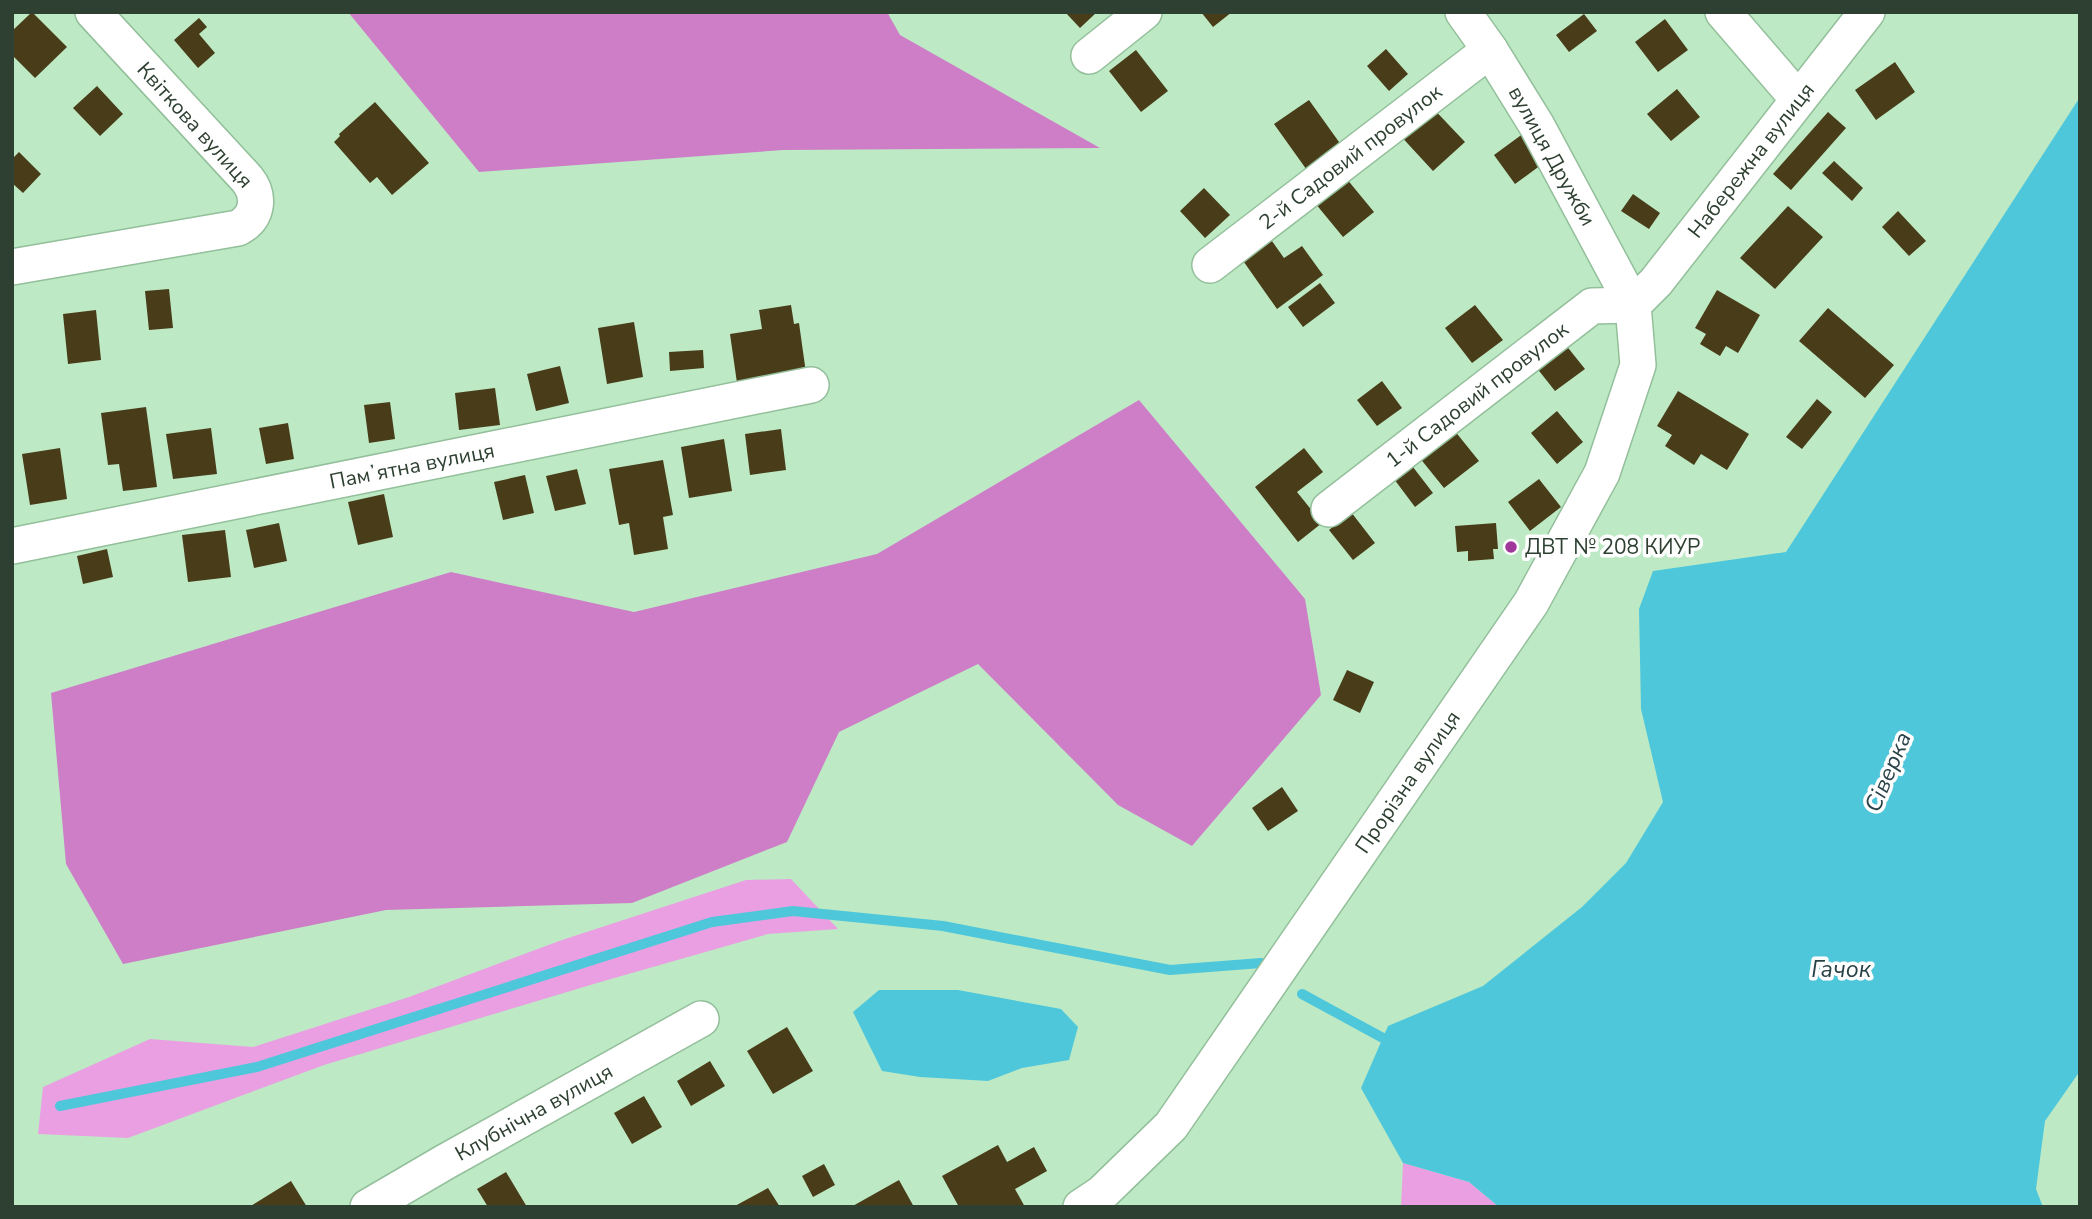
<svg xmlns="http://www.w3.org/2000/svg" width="2092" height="1219" font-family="'Nunito Sans',sans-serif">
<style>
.green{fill:#ea9fe2}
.forest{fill:#ce7ec7}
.water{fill:#4fc7db}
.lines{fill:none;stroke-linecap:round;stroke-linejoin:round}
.stream{stroke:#4fc7db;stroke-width:10}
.building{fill:#493c19}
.street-casing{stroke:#93bf9b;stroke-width:38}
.street{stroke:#fff;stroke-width:35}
.poi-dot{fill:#a0379a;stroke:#fefefe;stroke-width:2.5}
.labels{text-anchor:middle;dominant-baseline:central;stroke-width:7;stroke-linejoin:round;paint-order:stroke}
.street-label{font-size:21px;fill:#2e4031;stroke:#fefefe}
.poi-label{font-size:21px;fill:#2e4031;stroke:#fefefe;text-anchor:start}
.water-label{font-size:23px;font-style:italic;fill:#284247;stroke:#fefefe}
</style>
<rect width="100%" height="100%" fill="#bdeac5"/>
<path class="green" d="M791,879L838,929L768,934L597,983L324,1065L128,1138L38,1134L43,1087L150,1039L253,1047L409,997L562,940L746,880Z
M1403,1163L1469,1182L1499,1207H1401Z"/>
<path class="forest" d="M348,12H887L900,35L1100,148L783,150L479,172Z
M1139,400L1305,599L1321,695L1192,846L1118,805L978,664L839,732L787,842L632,903L386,910L123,964L66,864L51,693L451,572L634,612L877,554Z"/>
<path class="water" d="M2080,97V1071L2045,1121L2036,1189L2043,1207H1499L1469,1182L1403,1163L1361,1088L1388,1026L1483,986L1582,907L1626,863L1663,802L1641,709L1639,609L1653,571L1786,552Z
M879,990H958L1061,1009L1078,1027L1069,1060L1022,1068L988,1081L920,1077L882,1071L853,1012Z"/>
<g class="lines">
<path class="stream" d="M1302,994L1394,1044
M60,1106L257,1067L712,922L793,911L943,926L1170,970L1261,963"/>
</g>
<path class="building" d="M32,12L67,47L35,78L12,55V31Z
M1065,12H1097L1080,28Z
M1201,12H1232L1213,27Z
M1584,14L1597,31L1569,52L1556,35Z
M199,18L207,27L199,34L215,53L198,68L174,40Z
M1665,19L1688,50L1658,72L1635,42Z
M1386,49L1408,74L1389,91L1367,66Z
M1136,50L1168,91L1141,112L1109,71Z
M1895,62L1915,92L1876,120L1855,90Z
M97,86L123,114L100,136L73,108Z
M1677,89L1700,117L1671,141L1647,114Z
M1309,100L1344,149L1309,173L1274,124Z
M375,102L429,163L392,195L377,177L370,183L334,142L340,136L339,134Z
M1428,103L1465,142L1433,171L1397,132Z
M1828,112L1846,128L1791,190L1773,174Z
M1524,133L1545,162L1515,184L1494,155Z
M19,152L41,174L23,193L12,183V159Z
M1834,161L1863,188L1852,201L1822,173Z
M1346,178L1374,212L1343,237L1315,203Z
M1204,188L1230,215L1205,238L1180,211Z
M1633,194L1660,213L1649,229L1621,211Z
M1788,206L1823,237L1775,289L1740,258Z
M1898,211L1926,241L1909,256L1882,227Z
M1267,234L1284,258L1302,246L1323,275L1277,309L1239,255Z
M1320,283L1335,303L1303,327L1288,307Z
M169,289L173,328L149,330L145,291Z
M1717,290L1760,315L1738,353L1726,346L1720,356L1700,344L1706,334L1695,328Z
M791,305L794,324L799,323L806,373L737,383L730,334L762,329L759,310Z
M1475,305L1503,340L1472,363L1445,328Z
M1828,308L1894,365L1865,398L1799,341Z
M96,310L101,360L68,364L63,314Z
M634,322L643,377L607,384L598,328Z
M1565,344L1585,369L1555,391L1536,367Z
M703,350L704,368L670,371L669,352Z
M560,366L569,403L536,411L527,374Z
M1382,381L1402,408L1377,426L1357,400Z
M495,388L500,425L459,430L455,393Z
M1678,391L1749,434L1727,470L1701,454L1694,465L1665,446L1672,435L1657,426Z
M1817,399L1832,412L1802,449L1786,437Z
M390,402L395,439L369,443L364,405Z
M146,407L157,487L123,491L119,464L108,465L101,413Z
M1557,411L1583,442L1557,464L1531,433Z
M288,423L294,459L266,464L259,428Z
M1450,425L1479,461L1444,488L1415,452Z
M211,428L217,474L173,479L166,434Z
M781,429L786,470L750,475L745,434Z
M724,439L732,491L689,498L681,447Z
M60,448L67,499L30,505L22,454Z
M1304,448L1323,472L1297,492L1322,523L1298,542L1255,487Z
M1406,458L1433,493L1415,507L1388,471Z
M663,460L673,515L663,517L668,549L634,555L629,523L619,525L609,469Z
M577,469L586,504L555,511L546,476Z
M525,475L534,513L503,520L494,482Z
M1539,479L1561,507L1530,531L1508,502Z
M384,494L393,537L358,545L348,502Z
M1351,512L1375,543L1353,560L1329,530Z
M279,523L287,561L254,568L246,530Z
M1496,523L1498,549H1493L1494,559L1468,561V551L1457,552L1455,526Z
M225,530L231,577L188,582L182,535Z
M107,549L113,577L83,584L77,556Z
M1347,670L1374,682L1360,713L1333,700Z
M1282,787L1298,811L1268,831L1252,808Z
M787,1027L813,1071L773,1094L747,1051Z
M710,1061L725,1086L691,1106L677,1081Z
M644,1096L662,1127L632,1144L614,1113Z
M998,1145L1007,1162L1034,1147L1047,1171L1015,1189L1025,1207H959L942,1176Z
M824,1164L835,1185L813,1197L802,1176Z
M506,1172L527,1207H488L477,1189Z
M899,1180L914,1207H851Z
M291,1181L307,1207H249Z
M768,1188L780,1207H733Z"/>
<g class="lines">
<g class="street-casing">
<g id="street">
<path d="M1723,12L1798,99"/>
<path d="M1089,56L1144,12"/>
<path id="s1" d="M1210,265L1490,50"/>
<path d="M12,267L238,228C259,217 260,195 247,179L93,12"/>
<path id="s2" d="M1633,305L1656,282L1867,12"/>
<path id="s3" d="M1329,509L1592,306L1633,305"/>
<path d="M12,546L811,385"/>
<path id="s4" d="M368,1207L445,1162L701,1019"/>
<path id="s5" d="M1081,1207L1102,1193L1171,1126L1531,603L1602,473L1638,365L1633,305L1537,126L1490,50L1463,12"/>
</g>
</g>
<use href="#street" class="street"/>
</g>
<circle class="poi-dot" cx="1511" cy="547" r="7"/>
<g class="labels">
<g class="street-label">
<text transform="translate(195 125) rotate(48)">Квіткова вулиця</text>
<text transform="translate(1552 156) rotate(61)">вулиця Дружби</text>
<text stroke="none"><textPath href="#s1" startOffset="177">2-й Садовий провулок</textPath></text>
<text stroke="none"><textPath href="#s2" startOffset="187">Набережна вулиця</textPath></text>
<text stroke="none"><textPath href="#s3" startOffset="187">1-й Садовий провулок</textPath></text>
<text transform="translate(412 466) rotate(-11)">Памʼятна вулиця</text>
<text stroke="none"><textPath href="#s5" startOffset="539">Прорізна вулиця</textPath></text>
<text stroke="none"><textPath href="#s4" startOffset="191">Клубнічна вулиця</textPath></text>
</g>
<g class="poi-label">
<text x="1525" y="547">ДВТ № 208 КИУР</text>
</g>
<g class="water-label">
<text transform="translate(1888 772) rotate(-67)">Сіверка</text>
<text x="1841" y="969">Гачок</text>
</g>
</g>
<rect width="2092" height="1219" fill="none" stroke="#2e4031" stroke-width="28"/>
</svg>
